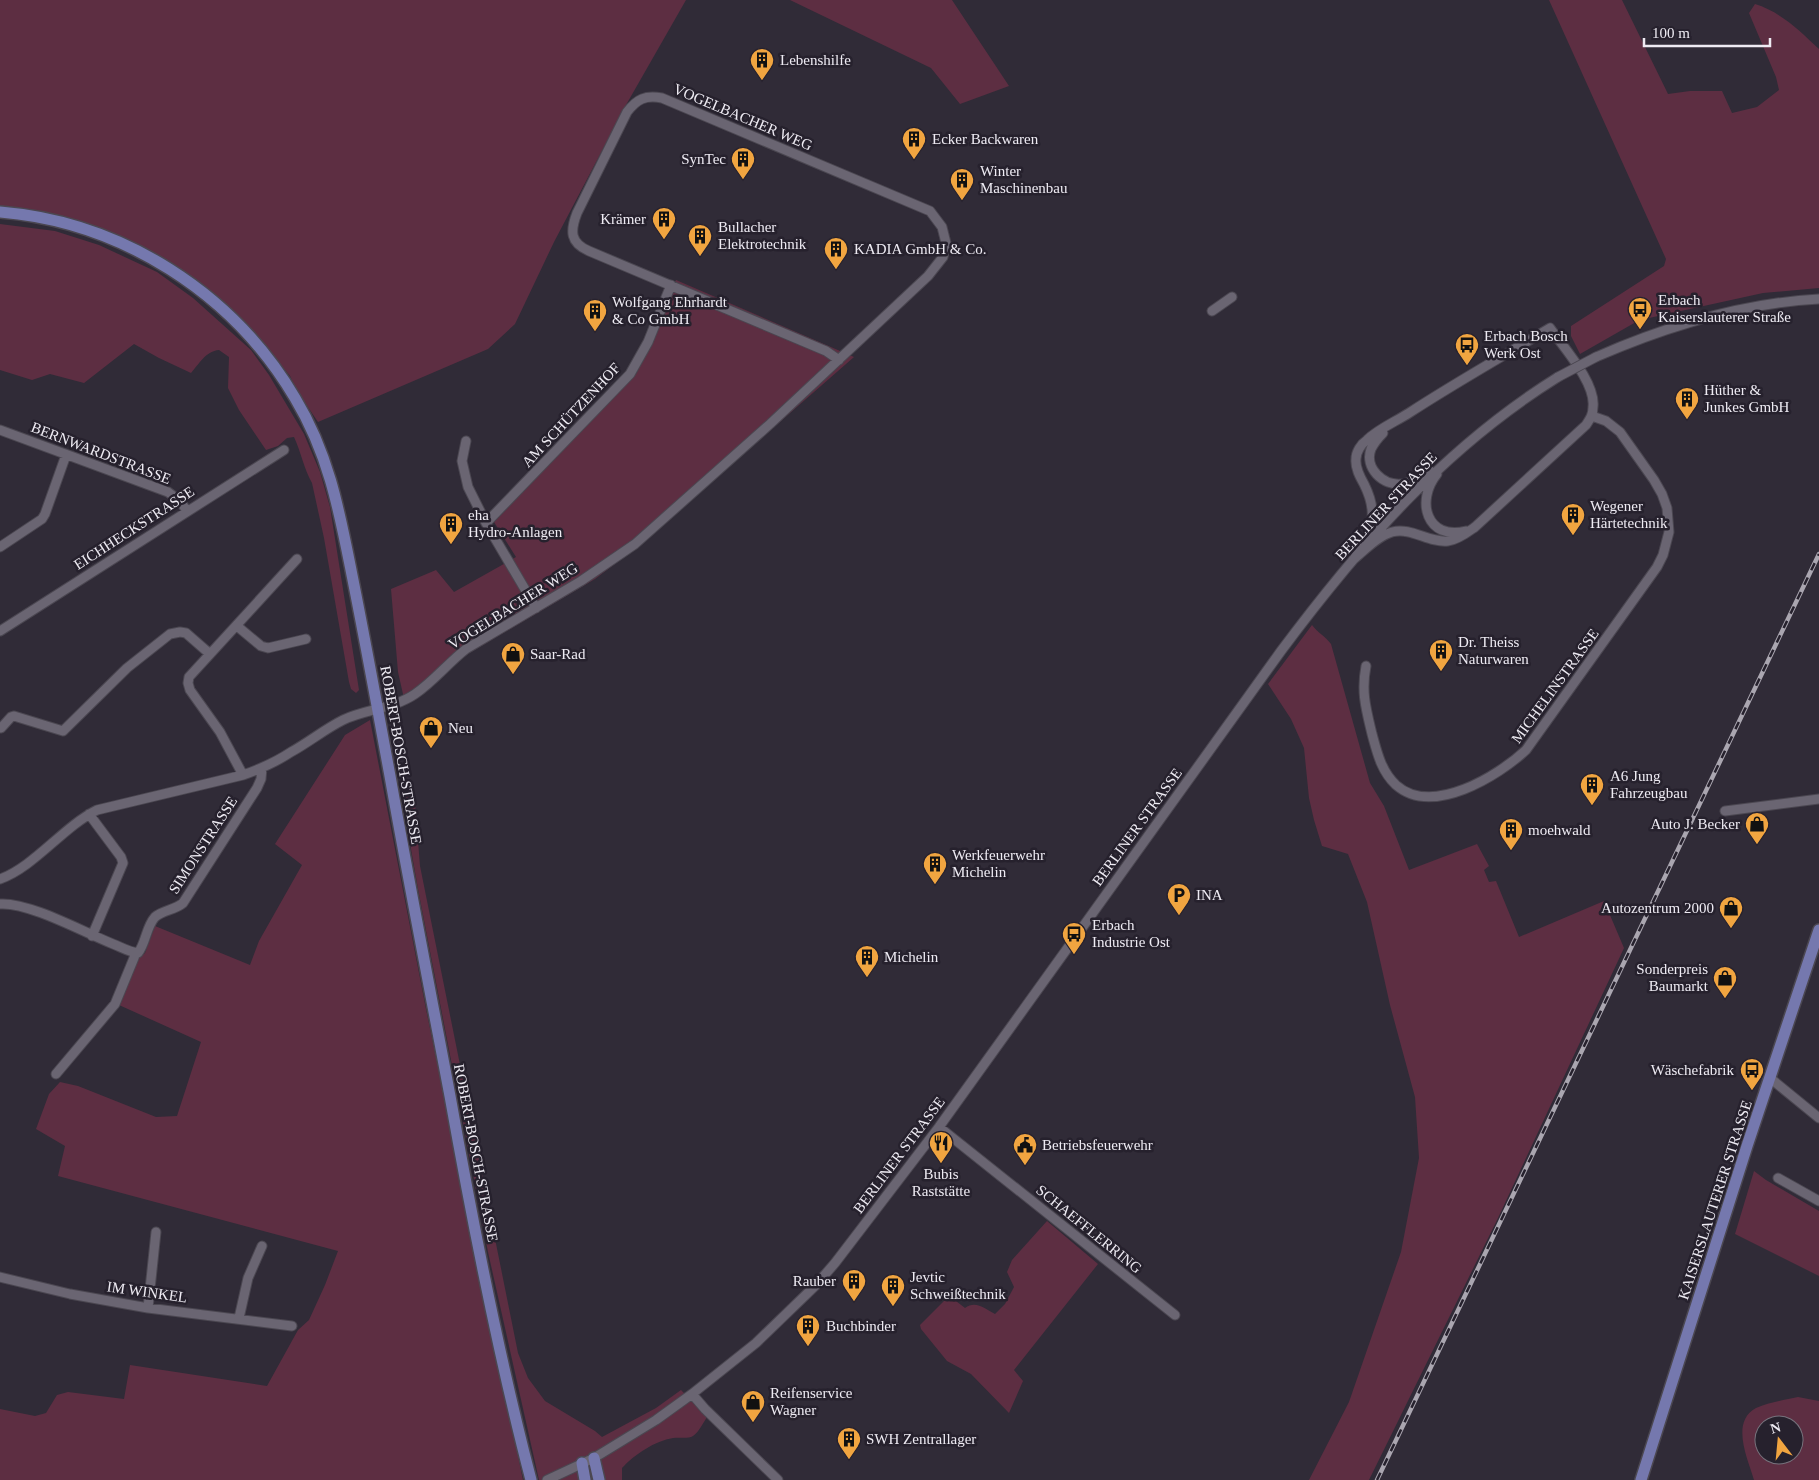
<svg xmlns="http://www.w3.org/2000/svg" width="1819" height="1480" font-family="'Times New Roman',serif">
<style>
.green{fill:#5d2e42;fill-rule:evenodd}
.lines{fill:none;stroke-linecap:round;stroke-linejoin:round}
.minor-casing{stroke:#4b4751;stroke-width:11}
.major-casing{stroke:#4b4751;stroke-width:14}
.minor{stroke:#6a6572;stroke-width:9}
.major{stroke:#7578ae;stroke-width:11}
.rail-casing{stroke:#aaa6b0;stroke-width:4.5}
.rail{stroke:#26212d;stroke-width:2.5;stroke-dasharray:8;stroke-linecap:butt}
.minor-bridge-casing{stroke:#4b4751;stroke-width:11;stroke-linecap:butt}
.minor-bridge{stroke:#6a6572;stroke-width:9}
.labels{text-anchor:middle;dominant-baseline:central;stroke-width:5;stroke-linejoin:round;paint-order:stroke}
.poi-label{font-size:15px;fill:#eeebf3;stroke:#26212d;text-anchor:start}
.street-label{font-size:15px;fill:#eeebf3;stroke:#26212d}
</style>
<rect width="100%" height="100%" fill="#302b37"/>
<path class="green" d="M0,0H686L626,105L554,242L515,324L488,349L318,422L297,391L290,376L252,330L206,288L151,252L92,227L0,209Z
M790,0H952L1009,86L960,104L931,68Z
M1549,0H1622L1668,94L1690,91H1722L1732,113L1757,107L1779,90L1776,77L1749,13L1755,4C1781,12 1800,31 1819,49V288L1763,293L1649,318L1636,322L1580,354L1571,336V326L1664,266L1666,259Z
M0,224L55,231L99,245L157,272L193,298L251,350L269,375L304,434L320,472L330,507L359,690L356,693L351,689L349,682L324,538L312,483C304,469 301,452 294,437L287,438L278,446L266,450L239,410L228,388L229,357L219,350C206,351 199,364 191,373L159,358L134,344L84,383L50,374L32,380L0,370Z
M676,280L854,357L637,547L595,579L454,662L405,703L398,672L391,589L436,570L454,592L516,557L494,522L636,374L654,340Z
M1312,625C1318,633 1325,636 1331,644L1370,783L1384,806L1409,870L1477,844L1489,866L1484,870L1489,882L1496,881L1519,937L1604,901L1624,948L1498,1218L1369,1480H1309L1349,1402L1401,1252L1419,1158L1415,1097L1390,1005L1367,902L1348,854L1322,846L1314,820L1309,798L1304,748L1291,719L1268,684Z
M370,720L426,1009L523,1480H0V1409L35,1416L46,1413L57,1395L68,1392L124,1399L130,1365L267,1386L298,1330L309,1320L325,1285L338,1251L58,1176L65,1146L36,1129L49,1094L60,1082L78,1086L156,1117L177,1116L201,1042L119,1005L139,958L145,953L155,926L250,965L259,941L302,865L275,844L345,735Z
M414,791L420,866L518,1353L528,1378L545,1401L595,1431L602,1437L656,1408L681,1390L707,1417C703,1423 699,1432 693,1436C688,1439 680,1437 673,1438C655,1441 635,1454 622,1468V1480H539L488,1252L418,889L408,832L404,792Z
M1754,1171L1766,1180L1819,1211V1276L1735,1234Z
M1047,1221L1098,1264L1014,1370L1023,1381L1009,1413L971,1374L947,1361L921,1329L920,1325L947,1298H952L965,1308C976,1300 985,1309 995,1314L1005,1304L1014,1287L1007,1272L1012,1260Z
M1798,1397L1819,1401V1480H1754C1748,1459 1730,1422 1756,1408C1769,1402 1785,1400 1798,1397ZM1764,1425H1794V1455H1764Z"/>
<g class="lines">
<g class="minor-casing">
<path id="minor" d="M1212,311L1232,297
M1550,328C1564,348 1596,383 1593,407C1593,415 1590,419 1586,425L1475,527C1468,532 1458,540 1448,541C1428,543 1412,527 1392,532C1378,536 1365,550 1354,559C1371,530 1380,516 1364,484C1360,477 1355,468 1356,459C1356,452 1361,444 1367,440C1378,429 1395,422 1409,413C1455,383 1503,356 1550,328Z
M1596,357C1667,326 1742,303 1819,299
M0,430L168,492L180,501L187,511
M1383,433C1379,437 1374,443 1371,449C1364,468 1383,486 1402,484C1412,483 1422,477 1430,471
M466,441L462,461L468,487L486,523L536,608
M1437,474C1415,501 1427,541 1466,531
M486,523L630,374L648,342L671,285
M0,547L42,519L45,514L66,455
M237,626L261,646L268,648L306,639
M0,631L284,450
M1366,666C1361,692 1366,709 1372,734C1377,752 1381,771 1396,785C1432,817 1498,776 1526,750L1657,567L1663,555L1669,532L1667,508L1662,494L1654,480L1620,432L1606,421L1592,416
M1,728L11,717L14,716L63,731L127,668L170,634L180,632L186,633L210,654
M243,775L220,732L190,690L188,683L189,677L297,559
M1725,811L1819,799
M89,814L121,857L123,863L92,936
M0,879C34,867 63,827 97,810L243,775C260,769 276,762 291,752C309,742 325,729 343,720C366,709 393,709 415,694C433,682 448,663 466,649L581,581L635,544L770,424L928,276L943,257L946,243L942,227L930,211L662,98C645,95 637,99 627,112L577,213C570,231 570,243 589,251L826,351L839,360
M0,904C29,902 83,932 113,944C121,947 129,952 138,953C146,943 146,927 155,917C163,910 175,910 183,903L257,788L261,779L262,768
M56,1074L115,1004L136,953
M1770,1078L1819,1118
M939,1127L1175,1315
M1778,1178L1819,1201
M0,1277L70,1294L148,1308L292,1326
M148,1308L156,1232
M239,1318L248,1278L262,1246
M692,1394L705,1409L778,1480
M547,1480L594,1458L656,1420L692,1394L756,1343L816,1285L835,1263L939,1127L1281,651C1361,544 1444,448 1558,377"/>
</g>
<g class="major-casing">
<path id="major" d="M0,212C122,222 233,293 295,398C330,456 340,515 353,580C366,645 378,711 390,776C409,883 430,990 450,1096C473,1225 498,1354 531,1480
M594,1458L599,1480
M582,1463L585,1480
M1641,1480L1747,1146L1819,930"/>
</g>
<use href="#minor" class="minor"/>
<use href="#major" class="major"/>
<g class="rail-casing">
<path id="rail" d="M1377,1480L1819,554"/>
</g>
<use href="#rail" class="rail"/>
<g class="minor-bridge-casing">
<path id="minor-bridge" d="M1558,377L1596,357"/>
</g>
<use href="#minor-bridge" class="minor-bridge"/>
</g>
<defs>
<g id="building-pin" transform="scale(1.25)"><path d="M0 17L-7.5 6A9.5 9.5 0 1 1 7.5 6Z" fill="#f1a540" stroke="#26212d"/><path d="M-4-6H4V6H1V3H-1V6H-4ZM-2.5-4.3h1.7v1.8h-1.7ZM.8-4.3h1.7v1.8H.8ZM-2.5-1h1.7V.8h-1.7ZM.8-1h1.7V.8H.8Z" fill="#111"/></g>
<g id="bus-pin" transform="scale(1.25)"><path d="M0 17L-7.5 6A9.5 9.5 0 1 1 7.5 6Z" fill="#f1a540" stroke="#26212d"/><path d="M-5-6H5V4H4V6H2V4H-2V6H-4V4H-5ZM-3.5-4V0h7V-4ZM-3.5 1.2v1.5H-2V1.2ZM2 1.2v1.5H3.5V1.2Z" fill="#111"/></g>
<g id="shop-pin" transform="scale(1.25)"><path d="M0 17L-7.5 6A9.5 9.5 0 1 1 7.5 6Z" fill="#f1a540" stroke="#26212d"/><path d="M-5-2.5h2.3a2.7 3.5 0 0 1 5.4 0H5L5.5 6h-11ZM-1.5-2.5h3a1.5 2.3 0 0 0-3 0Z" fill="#111"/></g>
<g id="parking-pin" transform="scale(1.25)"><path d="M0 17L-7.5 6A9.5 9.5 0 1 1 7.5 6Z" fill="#f1a540" stroke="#26212d"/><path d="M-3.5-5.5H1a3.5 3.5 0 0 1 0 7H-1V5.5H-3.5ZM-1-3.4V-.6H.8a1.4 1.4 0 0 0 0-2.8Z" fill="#111"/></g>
<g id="restaurant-pin" transform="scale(1.25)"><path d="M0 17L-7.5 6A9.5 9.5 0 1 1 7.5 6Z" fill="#f1a540" stroke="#26212d"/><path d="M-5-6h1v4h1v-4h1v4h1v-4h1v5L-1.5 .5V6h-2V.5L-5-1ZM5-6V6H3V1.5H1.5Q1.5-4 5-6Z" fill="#111"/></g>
<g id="civic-pin" transform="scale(1.25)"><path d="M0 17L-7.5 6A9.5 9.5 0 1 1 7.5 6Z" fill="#f1a540" stroke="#26212d"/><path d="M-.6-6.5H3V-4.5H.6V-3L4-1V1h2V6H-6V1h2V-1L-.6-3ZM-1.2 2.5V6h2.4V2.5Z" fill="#111"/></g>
</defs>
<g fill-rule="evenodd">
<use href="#building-pin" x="762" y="60"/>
<use href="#building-pin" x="914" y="139"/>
<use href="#building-pin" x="743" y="159"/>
<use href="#building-pin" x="962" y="180"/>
<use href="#building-pin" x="664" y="219"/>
<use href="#building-pin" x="700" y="236"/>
<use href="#building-pin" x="836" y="249"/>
<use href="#bus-pin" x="1640" y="309"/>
<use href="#building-pin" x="595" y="311"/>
<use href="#bus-pin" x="1467" y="345"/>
<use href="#building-pin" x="1687" y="399"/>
<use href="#building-pin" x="1573" y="515"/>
<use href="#building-pin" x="451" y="524"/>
<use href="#building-pin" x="1441" y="651"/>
<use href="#shop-pin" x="513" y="654"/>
<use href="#shop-pin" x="431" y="728"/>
<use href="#building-pin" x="1592" y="785"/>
<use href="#shop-pin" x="1757" y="824"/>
<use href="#building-pin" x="1511" y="830"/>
<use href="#building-pin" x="935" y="864"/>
<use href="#parking-pin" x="1179" y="895"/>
<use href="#shop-pin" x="1731" y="908"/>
<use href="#bus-pin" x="1074" y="934"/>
<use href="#building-pin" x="867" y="957"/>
<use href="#shop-pin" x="1725" y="978"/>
<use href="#bus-pin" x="1752" y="1070"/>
<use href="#restaurant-pin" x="941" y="1143"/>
<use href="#civic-pin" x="1025" y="1145"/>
<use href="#building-pin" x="854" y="1281"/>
<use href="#building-pin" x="893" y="1286"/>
<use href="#building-pin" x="808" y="1326"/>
<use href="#shop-pin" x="753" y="1402"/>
<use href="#building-pin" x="849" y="1439"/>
</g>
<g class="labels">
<g class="poi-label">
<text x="780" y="60">Lebenshilfe</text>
<text x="932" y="139">Ecker Backwaren</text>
<text x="726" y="159" text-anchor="end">SynTec</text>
<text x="980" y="171">Winter<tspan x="980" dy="17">Maschinenbau</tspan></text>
<text x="646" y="219" text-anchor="end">Krämer</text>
<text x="718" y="227">Bullacher<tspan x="718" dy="17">Elektrotechnik</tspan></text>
<text x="854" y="249">KADIA GmbH &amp; Co.</text>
<text x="1658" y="300">Erbach<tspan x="1658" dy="17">Kaiserslauterer Straße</tspan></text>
<text x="612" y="302">Wolfgang Ehrhardt<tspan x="612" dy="17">&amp; Co GmbH</tspan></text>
<text x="1484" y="336">Erbach Bosch<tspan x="1484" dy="17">Werk Ost</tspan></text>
<text x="1704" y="390">Hüther &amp;<tspan x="1704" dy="17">Junkes GmbH</tspan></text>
<text x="1590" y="506">Wegener<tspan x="1590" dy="17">Härtetechnik</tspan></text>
<text x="468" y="515">eha<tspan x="468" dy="17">Hydro-Anlagen</tspan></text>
<text x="1458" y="642">Dr. Theiss<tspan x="1458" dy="17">Naturwaren</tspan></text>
<text x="530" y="654">Saar-Rad</text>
<text x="448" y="728">Neu</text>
<text x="1610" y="776">A6 Jung<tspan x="1610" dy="17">Fahrzeugbau</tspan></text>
<text x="1740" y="824" text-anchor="end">Auto J. Becker</text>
<text x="1528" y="830">moehwald</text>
<text x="952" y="855">Werkfeuerwehr<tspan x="952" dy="17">Michelin</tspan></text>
<text x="1196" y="895">INA</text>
<text x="1714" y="908" text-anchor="end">Autozentrum 2000</text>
<text x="1092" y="925">Erbach<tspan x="1092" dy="17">Industrie Ost</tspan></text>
<text x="884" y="957">Michelin</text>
<text x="1708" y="969" text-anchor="end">Sonderpreis<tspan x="1708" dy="17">Baumarkt</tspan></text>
<text x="1734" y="1070" text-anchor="end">Wäschefabrik</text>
<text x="1042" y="1145">Betriebsfeuerwehr</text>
<text x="941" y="1174" text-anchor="middle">Bubis<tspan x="941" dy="17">Raststätte</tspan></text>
<text x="910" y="1277">Jevtic<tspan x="910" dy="17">Schweißtechnik</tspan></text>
<text x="836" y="1281" text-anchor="end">Rauber</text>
<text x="826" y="1326">Buchbinder</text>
<text x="770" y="1393">Reifenservice<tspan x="770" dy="17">Wagner</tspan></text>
<text x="866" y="1439">SWH Zentrallager</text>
</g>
<g class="street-label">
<text transform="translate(743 117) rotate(23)">VOGELBACHER WEG</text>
<text transform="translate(571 415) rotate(-47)">AM SCHÜTZENHOF</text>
<text transform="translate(101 453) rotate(21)">BERNWARDSTRASSE</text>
<text transform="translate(1386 506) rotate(-47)">BERLINER STRASSE</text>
<text transform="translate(134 528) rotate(-33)">EICHHECKSTRASSE</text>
<text transform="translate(513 606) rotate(-32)">VOGELBACHER WEG</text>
<text transform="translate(1555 686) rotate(-54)">MICHELINSTRASSE</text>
<text transform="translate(401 755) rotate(80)">ROBERT-BOSCH-STRASSE</text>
<text transform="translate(1137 827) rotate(-54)">BERLINER STRASSE</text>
<text transform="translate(203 845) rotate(-57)">SIMONSTRASSE</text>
<text transform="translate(476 1153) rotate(79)">ROBERT-BOSCH-STRASSE</text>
<text transform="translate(899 1155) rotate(-53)">BERLINER STRASSE</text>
<text transform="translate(1715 1200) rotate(-72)">KAISERSLAUTERER STRASSE</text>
<text transform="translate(1089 1229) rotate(39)">SCHAEFFLERRING</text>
<text transform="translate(147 1292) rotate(8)">IM WINKEL</text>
</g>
</g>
<g transform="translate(1779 1440) rotate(344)"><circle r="24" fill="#26212d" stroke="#76727c"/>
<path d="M0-4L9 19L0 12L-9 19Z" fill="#f1a540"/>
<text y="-8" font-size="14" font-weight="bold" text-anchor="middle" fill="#eeebf3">N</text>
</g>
<path d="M1644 38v8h126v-8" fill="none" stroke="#eeebf3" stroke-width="2.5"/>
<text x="1652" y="38" font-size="15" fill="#eeebf3" stroke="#26212d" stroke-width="4" paint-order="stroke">100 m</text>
</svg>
